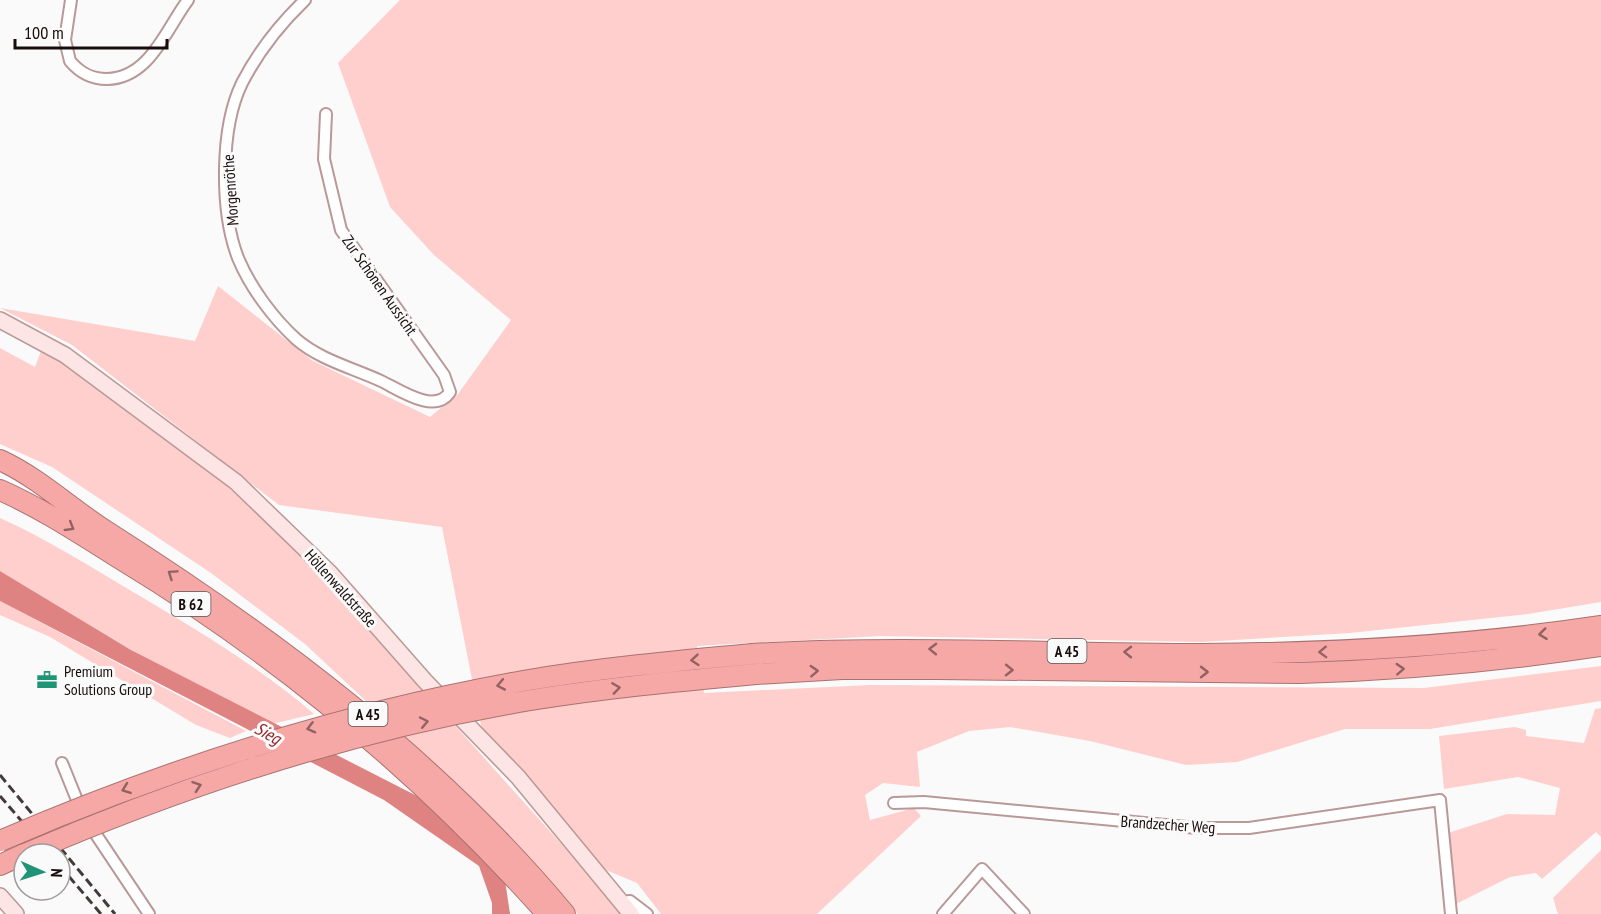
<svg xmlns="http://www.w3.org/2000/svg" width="1601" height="914" font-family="'PT Sans Narrow',sans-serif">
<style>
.green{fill:#fecfcc}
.water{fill:#df8382}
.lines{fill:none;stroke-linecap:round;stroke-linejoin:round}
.street-casing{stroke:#b99998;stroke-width:14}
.secondary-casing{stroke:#b99998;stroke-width:18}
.highway-casing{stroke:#a87270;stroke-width:22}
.street{stroke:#fff;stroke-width:10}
.secondary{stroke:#fce5e4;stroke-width:15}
.highway{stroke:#f5a8a6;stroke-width:20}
.rail{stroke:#433a3a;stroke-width:3;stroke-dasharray:9 4.5;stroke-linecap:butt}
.highway-bridge-casing{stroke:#a87270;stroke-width:22;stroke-linecap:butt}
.highway-bridge{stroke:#f5a8a6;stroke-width:20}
.oneway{stroke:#926261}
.labels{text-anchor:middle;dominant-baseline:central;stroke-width:6;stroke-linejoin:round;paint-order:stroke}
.shield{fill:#fafafa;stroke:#5c5454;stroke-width:1.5}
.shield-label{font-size:15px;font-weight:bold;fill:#180d0d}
.street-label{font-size:16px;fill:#180d0d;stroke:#fafafa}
.poi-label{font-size:16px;fill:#180d0d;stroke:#fafafa;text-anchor:start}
.water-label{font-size:18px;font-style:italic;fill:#942930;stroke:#fafafa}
</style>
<rect width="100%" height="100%" fill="#fafafa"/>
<path class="green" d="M400,0H1601V602L1528,614L1350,633L1201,642L880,636L697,646L704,693L870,685L1424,688L1601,666V701L1430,729H1345L1237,762L1186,765L1090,741L1010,727L969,731L917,752L920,787L883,783L865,795L870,820L914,808L921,816L817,914H661L637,883L606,870L482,730L442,527L279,505L72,345L0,308L195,341L218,286L313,361L430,417L458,394L511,320L434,255L390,207L338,63Z
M0,348L35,367L42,348L217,475L315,569L624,914H578L446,776L305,644L211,573L52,467L0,444Z
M0,518C45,538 86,564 128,589C192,627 257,665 314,714L272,724L131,650L0,571Z
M0,601L246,731L230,738L196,725L50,637L0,615Z
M1601,708V837L1596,832L1542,879L1536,873L1510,877L1454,905L1448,833L1507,814L1555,815L1560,788L1518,777L1444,789L1439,736L1515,727L1526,730V736L1584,743L1595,709Z
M1601,850V914H1558L1553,898Z"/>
<path class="water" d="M0,571L131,650L417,796L465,827L503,867L510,914H492V903L479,866L384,800L0,601Z"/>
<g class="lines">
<g class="street-casing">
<path id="street" d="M71,0L65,40L70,61C80,73 91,79 107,79C150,78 166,29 188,0
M305,0C280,24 258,52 242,83C220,128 220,211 238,258C250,287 273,318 296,339C320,360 353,368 381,381C400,390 435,415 450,392L444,375L341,230L324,159L326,114
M62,763L83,815L149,914
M894,803L924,802L1197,828H1249L1440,800L1451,914
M621,902L630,901L647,914
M943,914L982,869L1024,914"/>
</g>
<g class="secondary-casing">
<path id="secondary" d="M0,320L65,355L236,482L330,573L425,681L518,777L631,914
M0,896L16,914"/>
</g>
<g class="highway-casing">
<path id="highway" d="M0,460C39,478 70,508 106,531C274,638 437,760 565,914
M0,490C43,509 82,535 122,560C280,656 424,776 547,914
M753,654C903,645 1052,654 1203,654C1336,653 1469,646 1601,626
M756,674L842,669H937L1300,673C1401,670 1501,661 1601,646
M0,865L24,854"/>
</g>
<use href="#street" class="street"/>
<use href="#secondary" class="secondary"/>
<use href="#highway" class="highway"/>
<path class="rail" d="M0,775L115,914
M0,796L50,854
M60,866L101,914"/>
<g class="highway-bridge-casing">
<path id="highway-bridge" d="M0,841C169,768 342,713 523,681C599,668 676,661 753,654
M25,854C187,784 356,729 531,700C605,688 680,681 756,674"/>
</g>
<use href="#highway-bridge" class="highway-bridge"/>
</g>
<defs><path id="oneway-chevron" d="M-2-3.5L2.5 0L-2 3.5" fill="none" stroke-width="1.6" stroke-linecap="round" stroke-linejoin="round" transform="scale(1.5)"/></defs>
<g class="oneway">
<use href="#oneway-chevron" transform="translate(70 527) rotate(31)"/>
<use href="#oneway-chevron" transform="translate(172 574) rotate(-146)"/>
<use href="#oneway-chevron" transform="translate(1543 634) rotate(173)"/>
<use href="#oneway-chevron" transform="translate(933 649) rotate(-179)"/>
<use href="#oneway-chevron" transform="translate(1128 652) rotate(-179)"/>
<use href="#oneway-chevron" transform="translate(1323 652) rotate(178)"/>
<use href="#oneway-chevron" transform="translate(695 660) rotate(175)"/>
<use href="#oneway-chevron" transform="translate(1400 669) rotate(-3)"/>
<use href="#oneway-chevron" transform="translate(1009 670) rotate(1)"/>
<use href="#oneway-chevron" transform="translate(814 671) rotate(-3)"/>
<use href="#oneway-chevron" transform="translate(1204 672)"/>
<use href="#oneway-chevron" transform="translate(501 685) rotate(169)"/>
<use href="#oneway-chevron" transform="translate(616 688) rotate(-8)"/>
<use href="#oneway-chevron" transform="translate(424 722) rotate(-12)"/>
<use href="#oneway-chevron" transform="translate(311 728) rotate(166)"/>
<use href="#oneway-chevron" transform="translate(197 786) rotate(-19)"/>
<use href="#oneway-chevron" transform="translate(126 789) rotate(160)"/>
</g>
<defs>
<g id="office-bare" transform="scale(1.62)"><path d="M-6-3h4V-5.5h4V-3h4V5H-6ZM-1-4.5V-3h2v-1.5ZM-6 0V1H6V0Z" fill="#219477" stroke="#fafafa" stroke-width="2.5" paint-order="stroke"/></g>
</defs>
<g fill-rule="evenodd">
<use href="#office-bare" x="47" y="680"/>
</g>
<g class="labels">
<g class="shield">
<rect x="171.5" y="592" width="39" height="24" rx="4.5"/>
<rect x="1047.5" y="639" width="39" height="24" rx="4.5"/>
<rect x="348.5" y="702" width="39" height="24" rx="4.5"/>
</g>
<g class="shield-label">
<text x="191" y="604">B 62</text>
<text x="1067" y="651">A 45</text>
<text x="368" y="714">A 45</text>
</g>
<g class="street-label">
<text transform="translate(230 190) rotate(-94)">Morgenröthe</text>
<text transform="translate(380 285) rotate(55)">Zur Schönen Aussicht</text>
<text transform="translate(341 588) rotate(48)">Höllenwaldstraße</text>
<text transform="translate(1168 824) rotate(4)">Brandzecher Weg</text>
</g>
<g class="poi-label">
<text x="64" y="671">Premium<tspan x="64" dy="18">Solutions Group</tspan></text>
</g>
<g class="water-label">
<text transform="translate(268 733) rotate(29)">Sieg</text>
</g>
</g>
<g transform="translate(42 872) rotate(93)"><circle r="28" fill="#fafafa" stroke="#a09b9b" stroke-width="1.5"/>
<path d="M0-4.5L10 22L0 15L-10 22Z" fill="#219477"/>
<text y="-9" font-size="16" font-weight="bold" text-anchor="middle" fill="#180d0d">N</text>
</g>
<path d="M15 39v9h152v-9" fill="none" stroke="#180d0d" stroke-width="3"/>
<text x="24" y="39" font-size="18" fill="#180d0d" stroke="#fafafa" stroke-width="4.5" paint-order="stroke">100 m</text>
</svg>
